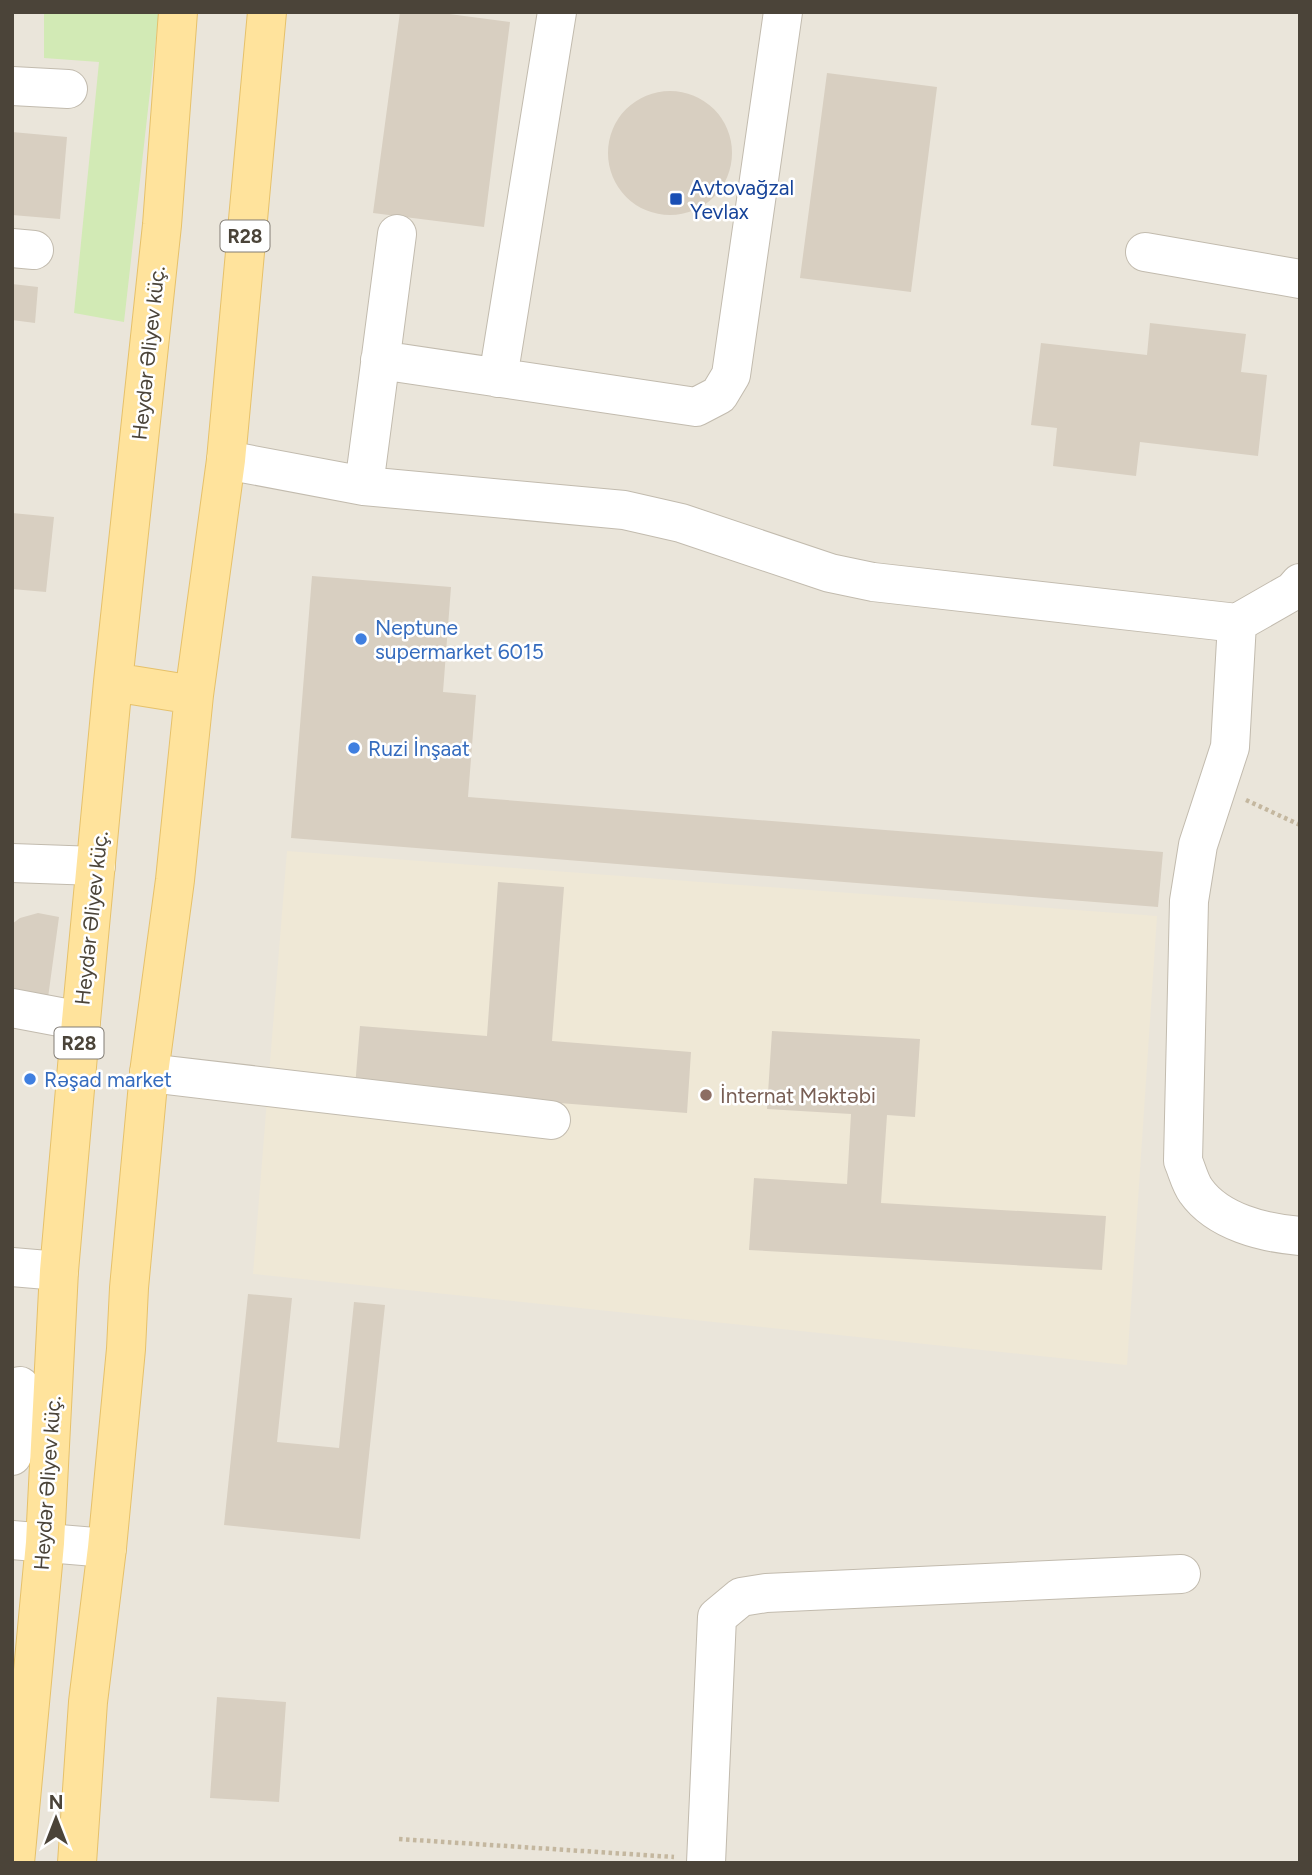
<svg xmlns="http://www.w3.org/2000/svg" width="1312" height="1875" font-family="Figtree,sans-serif">
<style>
.residential{fill:#eae5da}
.education{fill:#efe8d6}
.green{fill:#d2eab5}
.building{fill:#d8cfc1}
.lines{fill:none;stroke-linecap:round;stroke-linejoin:round}
.minor-casing{stroke:#c2bbae;stroke-width:40}
.major-casing{stroke:#e6c16a;stroke-width:40}
.path{stroke:#c4b79f;stroke-width:4.5;stroke-dasharray:3.5 3.5;stroke-linecap:butt}
.minor{stroke:#fff;stroke-width:38}
.major{stroke:#ffe39c;stroke-width:38}
.transit-dot{fill:#1a4fb4;stroke:#fff;stroke-width:2.5}
.shop-dot{fill:#3f7fe0;stroke:#fff;stroke-width:2.5}
.education-dot{fill:#8d6e63;stroke:#fff;stroke-width:2.5}
.labels{text-anchor:middle;dominant-baseline:central;stroke-width:5;stroke-linejoin:round;paint-order:stroke}
.shield{fill:#fff;stroke:#817c74;stroke-width:2}
.shield-label{font-size:19px;font-weight:bold;fill:#4b4439}
.transit-label{font-size:21px;fill:#164399;stroke:#fff;text-anchor:start}
.street-label{font-size:21px;fill:#4b4439;stroke:#fff}
.shop-label{font-size:21px;fill:#366cbe;stroke:#fff;text-anchor:start}
.education-label{font-size:21px;fill:#785e54;stroke:#fff;text-anchor:start}
</style>
<rect width="100%" height="100%" fill="#f6f3ec"/>
<path class="residential" d="M12,12H1300V1863H12Z"/>
<path class="education" d="M287,851L1157,916L1127,1365L253,1274Z"/>
<path class="green" d="M44,12H159L124,322L74,313L99,62L44,58Z"/>
<path class="building" d="M400,12H434L510,22L484,227L373,213Z
M827,73L937,87L911,292L800,278Z
M608 153a62 62 0 1 1 124 0a62 62 0 1 1-124 0Z
M12,132L67,137L60,219L12,215Z
M12,284L38,287L35,323L12,320Z
M1150,323L1246,334L1241,372L1267,375L1258,456L1140,442L1136,476L1053,466L1057,428L1031,425L1041,343L1147,355Z
M12,513L54,517L46,592L12,589Z
M312,576L451,587L443,692L476,695L468,797L1163,852L1158,907L291,838Z
M498,882L564,887L552,1041L691,1052L687,1113L355,1087L360,1026L487,1036Z
M38,913L59,917L47,1005L12,993V924L20,918Z
M772,1031L920,1039L915,1117L887,1115L881,1203L1106,1216L1102,1270L749,1250L754,1178L847,1184L851,1114L767,1109Z
M248,1294L292,1298L277,1442L339,1448L354,1302L385,1305L360,1539L224,1525Z
M217,1697L286,1702L279,1802L210,1798Z"/>
<g class="lines">
<g class="minor-casing">
<path id="minor" d="M12,86L68,89
M12,248L34,250
M1145,252L1300,279
M380,360L696,407L719,395L731,375L783,12
M498,378L557,12
M226,460L364,486L624,510L681,523L830,573L873,582L1237,623L1230,747L1198,845L1189,901L1183,1161C1187,1170 1190,1183 1196,1191C1218,1222 1264,1233 1300,1236
M364,486L397,234
M1237,623L1293,591L1300,583
M12,863L96,866
M12,1008L81,1021
M149,1073L551,1120
M12,1267L59,1271
M12,1456L20,1386
M12,1540L107,1548
M706,1863L717,1617L741,1597L766,1593L1181,1574"/>
</g>
<g class="major-casing">
<path id="major" d="M113,682L194,695
M15,1863L45,1543L59,1271L81,1021L113,682L162,225L178,12
M77,1863L88,1702L107,1548L126,1349L129,1288L149,1073L175,880L194,695L226,460L267,12"/>
</g>
<path class="path" d="M1246,800L1300,825
M399,1839L674,1857"/>
<use href="#minor" class="minor"/>
<use href="#major" class="major"/>
</g>
<rect class="transit-dot" x="669" y="192" width="14" height="14" rx="3.5"/>
<g class="shop-dot">
<circle cx="361" cy="639" r="7"/>
<circle cx="354" cy="748" r="7"/>
<circle cx="30" cy="1079" r="7"/>
</g>
<circle class="education-dot" cx="706" cy="1095" r="7"/>
<g class="labels">
<g class="shield">
<rect x="220.5" y="220.5" width="49" height="31" rx="5"/>
<rect x="54.5" y="1027.5" width="49" height="31" rx="5"/>
</g>
<g class="shield-label">
<text x="245" y="236">R28</text>
<text x="79" y="1043">R28</text>
</g>
<g class="transit-label">
<text x="690" y="187">Avtovağzal<tspan x="690" dy="24">Yevlax</tspan></text>
</g>
<g class="street-label">
<text transform="translate(148 353) rotate(-84)">Heydər Əliyev küç.</text>
<text transform="translate(91 918) rotate(-84)">Heydər Əliyev küç.</text>
<text transform="translate(47 1483) rotate(-86)">Heydər Əliyev küç.</text>
</g>
<g class="shop-label">
<text x="375" y="627">Neptune<tspan x="375" dy="24">supermarket 6015</tspan></text>
<text x="368" y="748">Ruzi İnşaat</text>
<text x="44" y="1079">Rəşad market</text>
</g>
<g class="education-label">
<text x="720" y="1095">İnternat Məktəbi</text>
</g>
</g>
<rect width="1312" height="1875" fill="none" stroke="#4b4439" stroke-width="28"/>
<g transform="translate(56 1819)" stroke="#ffffff" stroke-width="5" paint-order="stroke">
<path d="M0-5L12 26L0 18L-12 26Z" fill="#4b4439"/>
<text y="-10" font-size="19" font-weight="bold" text-anchor="middle" fill="#4b4439">N</text>
</g>
</svg>
